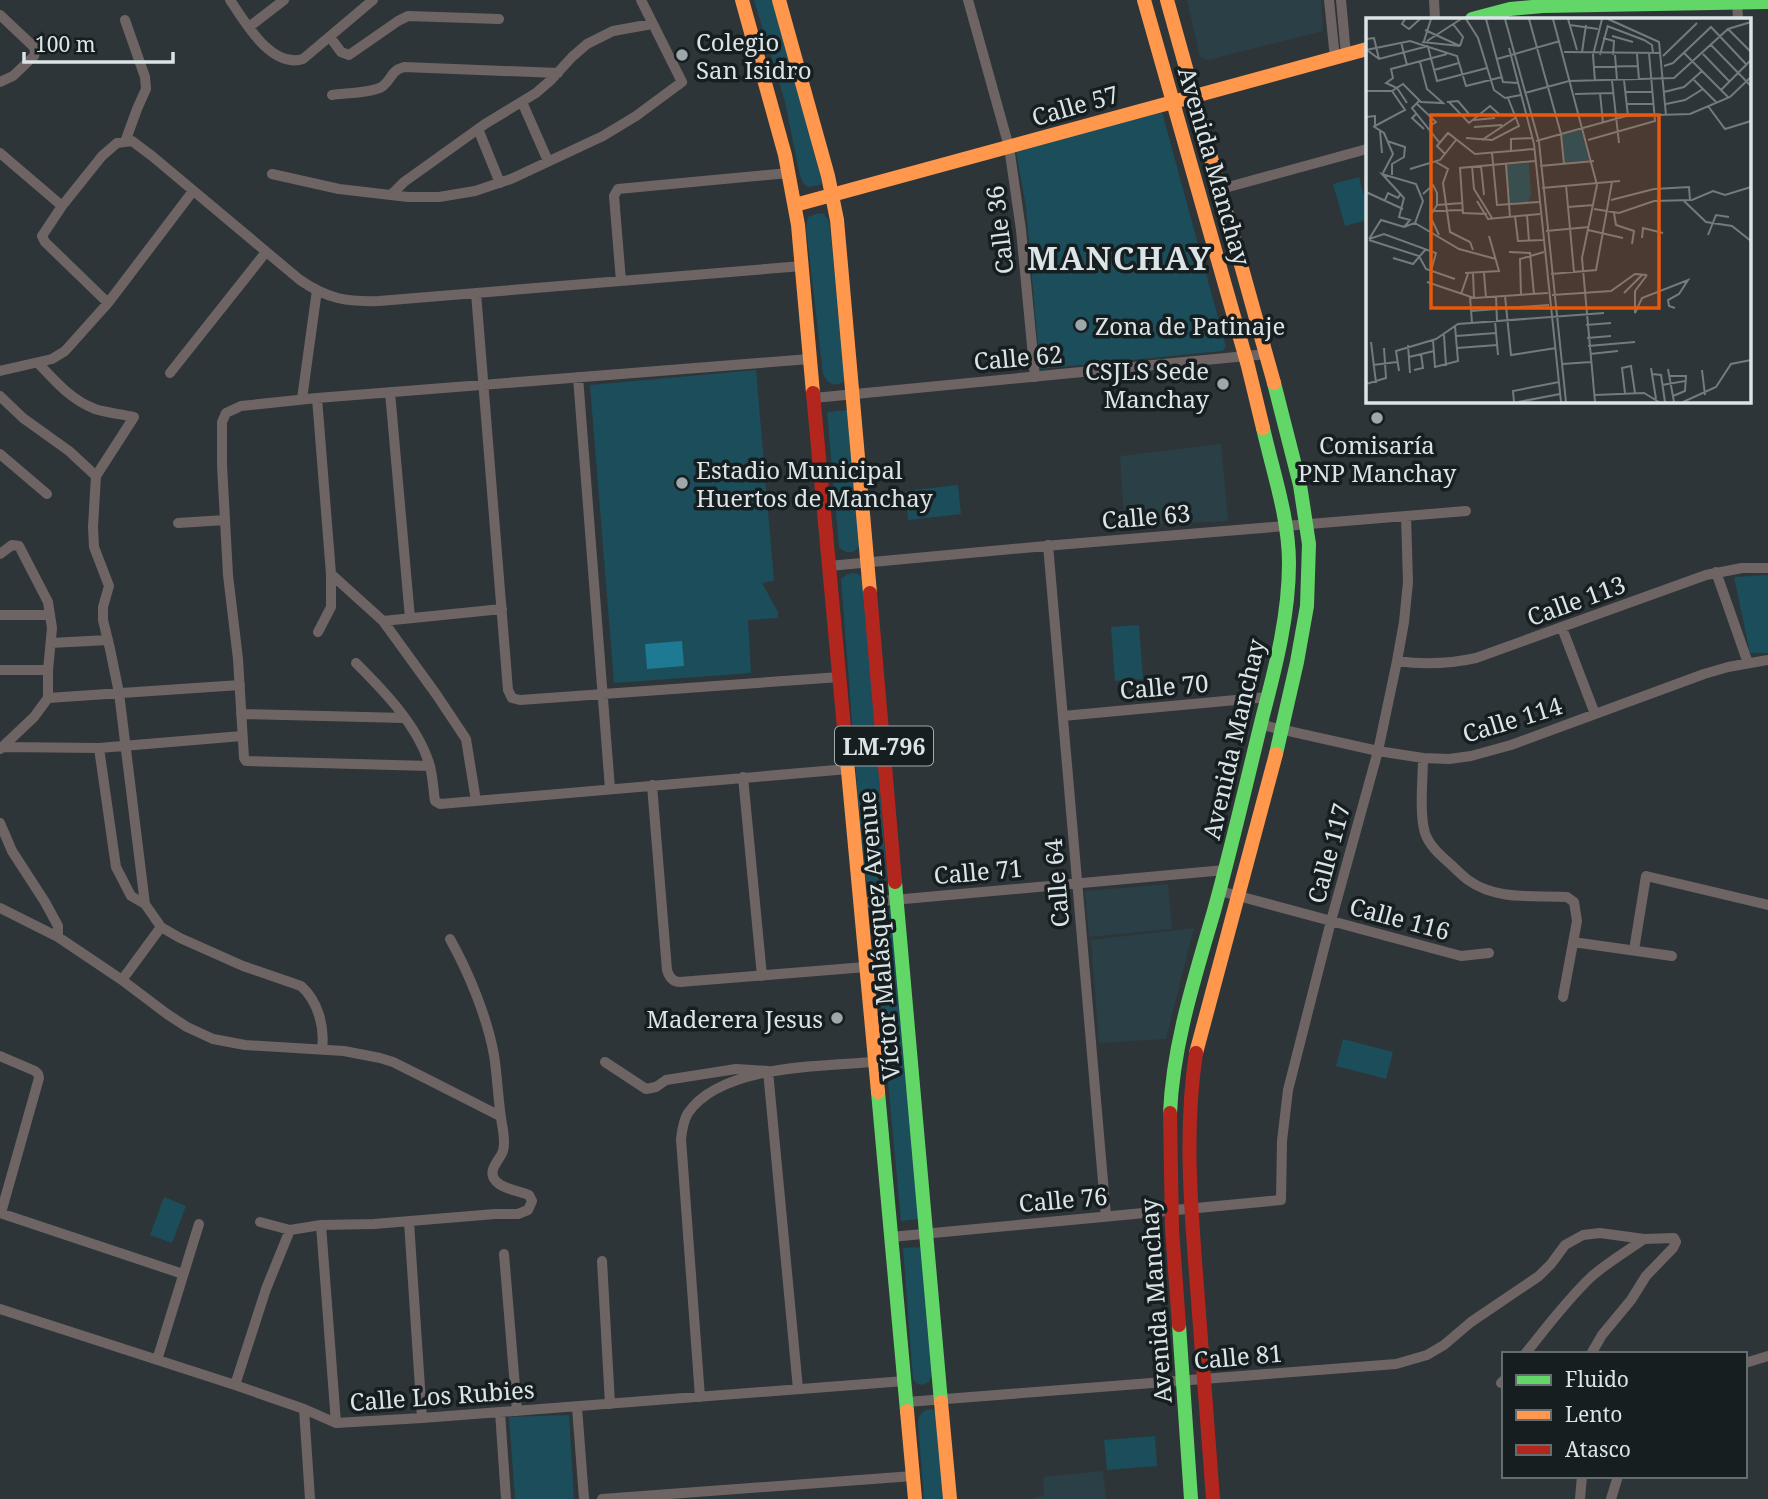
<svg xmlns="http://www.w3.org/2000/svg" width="1768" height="1499" font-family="'Noto Serif',serif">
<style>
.built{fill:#2b3f46}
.green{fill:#1b4d5b}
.water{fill:#1e7a93}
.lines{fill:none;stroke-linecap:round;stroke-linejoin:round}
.street{stroke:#6f6464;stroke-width:10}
.fast{stroke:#63d668;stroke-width:14}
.slow{stroke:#ff974d;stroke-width:14}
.jam{stroke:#b3261e;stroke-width:14}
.poi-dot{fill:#9ea7aa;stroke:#171e20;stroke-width:2.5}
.labels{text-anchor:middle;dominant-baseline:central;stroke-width:7;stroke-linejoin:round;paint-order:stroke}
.shield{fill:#171e20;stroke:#a0a9ab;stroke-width:2}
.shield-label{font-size:23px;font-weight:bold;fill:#dbe4e7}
.poi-label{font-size:24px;fill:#dbe4e7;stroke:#171e20;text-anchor:start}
.street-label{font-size:24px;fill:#dbe4e7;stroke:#171e20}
.district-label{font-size:32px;font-weight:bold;letter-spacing:2px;fill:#dbe4e7;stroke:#171e20}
.inset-road{fill:none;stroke:#737b7e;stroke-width:2}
.view{fill:#e8590c;fill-opacity:0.15;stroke:#e8590c;stroke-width:3.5}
.inset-edge{fill:none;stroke:#dbe4e7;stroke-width:3.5}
</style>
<rect width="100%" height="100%" fill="#2e3538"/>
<path class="built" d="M1187,0H1321L1323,31L1208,60L1200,57Z
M1221,444L1228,521L1140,525L1139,518L1124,517L1120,456Z
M1168,884L1172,929L1089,937L1085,891Z
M1194,928L1166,1039L1099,1043L1091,940Z
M1103,1471L1106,1499H1035V1497L1044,1496L1043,1477Z"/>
<path class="green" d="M754,0H774L822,183L820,185L808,187L803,183L800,176L785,102Z
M1162,112L1226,347L1222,351L1040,369L1026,207L1016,151Z
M1359,177L1367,208V220L1345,226L1333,184Z
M818,213L824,214L829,221L846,375L844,382C833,387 828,384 823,374L806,227L808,217Z
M756,370L774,581L762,583L778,612V618L748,620L751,673L614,683L590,385Z
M848,410L860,544C856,554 846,555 839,547L827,412Z
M958,485L961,514L908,520L905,491Z
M852,573L858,574L863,578L887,876L886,882L878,886L868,884L864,876L841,579L846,575Z
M1768,575V653H1750L1734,577Z
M1139,625L1143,679L1115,681L1111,627Z
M892,908L920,1219L901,1221L872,910Z
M1343,1039L1393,1052L1386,1079L1336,1066Z
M164,1197L186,1206L172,1243L150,1235Z
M922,1247L932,1375L929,1382L923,1385L916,1383L913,1379L903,1248Z
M931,1409L936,1412L944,1499H924L918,1422C919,1414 923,1410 931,1409Z
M569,1415L574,1499H515L509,1417Z
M1155,1436L1157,1466L1107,1470L1104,1440Z"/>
<path class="water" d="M682,641L684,666L647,669L645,644Z"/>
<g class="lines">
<path class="street" d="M230,0C245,22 271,69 303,59L373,0
M968,0L1009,147L1021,230L1035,377
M1329,0L1335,58
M1341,0L1346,55
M1434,0L1435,19
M1737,0L1738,19
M0,15L34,47L35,52L34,56L13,76L0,82
M125,20L145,77L146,89L137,109L125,142
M249,27L284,0
M330,37L341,52L349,55L398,21L408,16L499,19
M332,95C345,93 374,93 383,86C393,78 390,71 404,67L558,73
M522,102L548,161
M478,129L500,183
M0,153L62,206
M272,174L339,189L408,197H439L475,191L511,179L603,136L636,116L682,82L641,0
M1221,189L1367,149
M391,195L404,182L485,124L536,93L551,80L572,57L587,44L613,31L652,24
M621,281L614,196L618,189L789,173
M476,293L508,690L512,698L520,700L840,677
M108,303L45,242L42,236L62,206L102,156L117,143L132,141L152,156L300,280C328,299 346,302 379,301L802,266
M38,363C55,381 71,400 95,409C107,413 121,414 134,417L96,476L93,527L94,547L109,586L103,607V620L110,649L119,693L145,904L161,927L180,938L243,966L301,986C318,1001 325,1027 322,1049
M0,371L52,359L65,351L108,303L193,191
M170,373L266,252
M578,377L610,789
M390,392L410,618
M0,396L23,418L69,451L96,476
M317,398L331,574L383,621L436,694L466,739L476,801
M814,398L1267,354
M302,399L317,290
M0,454L47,494
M178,523L225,520
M1048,545L1106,1216
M0,554L12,545L19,546L48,602L52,628L48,670V698L34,717L0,749
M829,566L1057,545L1466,511
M1716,572L1748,663
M0,615H50
M383,621L502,609
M1562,628L1595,714
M318,632L331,607V574
M51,643L108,640
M1397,661C1424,665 1449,664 1476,658L1706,575L1742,568H1768
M356,663C384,691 417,725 429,763C433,775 433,789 435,801L440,804L848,769
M0,670H48
M48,698L240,685
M241,714L404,718
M1063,716L1268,697
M1262,725L1378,751L1423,758L1449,759L1471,756L1511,745L1704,674L1728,667L1768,660
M2,747L99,748L242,736
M99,748L116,867L131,896L145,904
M1423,758C1423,779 1419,813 1425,833C1429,845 1439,854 1448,862C1455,868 1461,875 1468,880C1497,901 1534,895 1567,897L1574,902L1577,921L1563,997
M430,766L246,761L244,758L238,659L228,575L222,465V422L226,413L241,406L317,398L810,359
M743,777L762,976
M652,785L667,970C669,977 673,982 680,982L866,967
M0,823L12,851L45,902L58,926V937
M1220,891L1461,956L1489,953
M860,903L1225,870
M0,908L58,937L122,980L167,1014L187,1027L213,1039L245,1045L344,1051L380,1058L393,1062L431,1081L500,1116
M1573,942L1672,956
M1634,950L1646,876L1768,905
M122,980L161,927
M0,1056L35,1071L38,1074L39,1078L1,1213
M605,1062L646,1089L656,1087L666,1080L736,1069L768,1071L798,1389
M0,1213L183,1274
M260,1222L290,1230L321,1225L374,1224L495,1214H518L528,1210L532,1201L529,1195C520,1191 501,1189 495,1180C487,1170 500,1160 503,1151C505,1144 504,1137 503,1130C498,1105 498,1080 494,1055C487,1017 469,973 450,939
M409,1222L422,1418
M321,1225L336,1423
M891,1237L1281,1200L1282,1141L1288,1090L1331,921L1378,751L1397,661L1404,622L1408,582L1406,516
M504,1254L517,1411
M602,1261L610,1404
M0,1309L235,1385L304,1409L336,1423L422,1418L905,1381
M1525,1354C1546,1328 1566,1301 1590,1278C1606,1263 1626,1252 1644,1239
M157,1360L199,1224
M1745,1363L1768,1356
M1501,1383L1504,1380
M235,1385L266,1289L290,1230
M700,1397L681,1139C682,1131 683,1121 688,1113C721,1065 821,1066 874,1062
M907,1402L1396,1364L1427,1355L1444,1345L1471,1322L1539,1276L1551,1264L1565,1245L1583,1235L1600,1233L1644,1239L1674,1238L1676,1242L1673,1248L1646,1276L1631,1300L1602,1335L1591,1354
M577,1407L584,1499
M304,1409L310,1499
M500,1412L506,1499
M602,1499L913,1476
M1580,1499L1582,1476
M1611,1499L1618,1476"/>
<path class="fast" d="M1472,19L1510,9L1543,6L1768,2
M1274,383L1300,485L1309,544L1307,606L1297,662L1276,754
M895,882L941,1402
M878,1092L907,1411
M1170,1113C1173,1044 1195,977 1214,911C1232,846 1247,780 1263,715C1276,666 1289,614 1289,563C1289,518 1273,472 1263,428
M1179,1325L1191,1499"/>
<path class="slow" d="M742,0L785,155L798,225L813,393
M779,0L828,176L837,220L870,593
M1144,0L1248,366L1263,428
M1167,0L1274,383
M795,205L1367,49
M845,739L878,1092
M1196,1053L1276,754
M941,1402L950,1499
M907,1411L915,1499"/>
<path class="jam" d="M813,393L845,739
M870,593L895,882
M1196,1053C1184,1131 1191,1209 1197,1287C1202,1358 1208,1428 1213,1499
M1170,1113L1172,1229L1179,1325"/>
</g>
<g class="poi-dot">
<circle cx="682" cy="55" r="7"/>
<circle cx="1081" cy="325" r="7"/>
<circle cx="1223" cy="384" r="7"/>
<circle cx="1377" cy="418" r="7"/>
<circle cx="682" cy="483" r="7"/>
<circle cx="837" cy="1018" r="7"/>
</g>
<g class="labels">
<rect class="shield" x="835" y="726.5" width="98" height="39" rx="5"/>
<g class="shield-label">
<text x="884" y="746">LM-796</text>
</g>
<g class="poi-label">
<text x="696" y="41">Colegio<tspan x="696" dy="28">San Isidro</tspan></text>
<text x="1095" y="325">Zona de Patinaje</text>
<text x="1209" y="370" text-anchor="end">CSJLS Sede<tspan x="1209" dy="28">Manchay</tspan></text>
<text x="1377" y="444" text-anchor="middle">Comisaría<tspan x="1377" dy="28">PNP Manchay</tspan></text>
<text x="696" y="469">Estadio Municipal<tspan x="696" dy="28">Huertos de Manchay</tspan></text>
<text x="823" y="1018" text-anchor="end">Maderera Jesus</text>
</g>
<g class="street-label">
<text transform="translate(1075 105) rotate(-16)">Calle 57</text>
<text transform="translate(1215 166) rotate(74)">Avenida Manchay</text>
<text transform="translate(999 230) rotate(-97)">Calle 36</text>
<text transform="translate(1018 357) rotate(-5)">Calle 62</text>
<text transform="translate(1146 516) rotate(-5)">Calle 63</text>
<text transform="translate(1576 600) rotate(-20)">Calle 113</text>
<text transform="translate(1164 686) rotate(-5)">Calle 70</text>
<text transform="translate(1512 719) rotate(-17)">Calle 114</text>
<text transform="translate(1233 739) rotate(-77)">Avenida Manchay</text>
<text transform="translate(1328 853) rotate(-75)">Calle 117</text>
<text transform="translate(978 871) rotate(-5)">Calle 71</text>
<text transform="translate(1056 883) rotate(-95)">Calle 64</text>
<text transform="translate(1400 918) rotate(15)">Calle 116</text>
<text transform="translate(878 936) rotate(-95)">Víctor Malásquez Avenue</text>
<text transform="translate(1063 1199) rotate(-5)">Calle 76</text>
<text transform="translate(1155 1301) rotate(-94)">Avenida Manchay</text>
<text transform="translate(1238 1356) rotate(-5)">Calle 81</text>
<text transform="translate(442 1395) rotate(-4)">Calle Los Rubies</text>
</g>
<g class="district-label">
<text x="1120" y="257">MANCHAY</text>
</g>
</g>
<g transform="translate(1366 18)">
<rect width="385" height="385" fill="#2e3538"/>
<path d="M215,112L223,142L199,145L196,117ZM163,145L165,177L162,184L144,185L141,147Z" fill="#1b4d5b"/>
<path class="inset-road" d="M39,1L36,6L43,11L54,1M100,1L112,20L128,72L139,80L155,77M120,1L137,64L152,65M139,1L173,124L200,384M163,1L195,116L198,146M187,1L231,167L216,240L229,384M202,1L211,32M242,1L293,24L300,97M87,6L97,19L94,28M204,7L232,11M241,8L278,22L286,27L287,35M362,11L385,34M59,12L94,28M246,18L267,24M237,20L248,23L247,37M0,21L8,20L13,41M58,23L65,1M61,23L95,1M35,24L41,47M56,24L94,28M345,27L385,68M62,29L71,63L121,50M143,30L168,126L195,384M0,32L44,23L91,38L100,68L136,59M1,32L13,41L62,28M198,34L295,35M216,34L220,7M318,35L362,79M271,36L273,62M337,36L363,63M234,37L242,7M249,37L251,62M297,38L331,5M131,41L194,23M298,48L307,45L345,9L380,46M228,49L272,48M68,52L93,45M258,62L262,98M328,62L350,84M229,63L227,37L236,1M246,63L253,125M355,72L385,42M0,73H26L39,92L9,108V98L0,99M26,73L37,66L55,84L77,85L61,71L54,44M260,74H286M298,74L318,69L336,53M159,75L203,63L308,60L362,11L385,4M234,75L237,105M209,76L248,75M53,83L46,90L73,124M81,84L92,83L103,96M83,84L103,105L124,88L134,97M41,85L31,70L20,65L27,60L25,51L81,36M50,85L70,104L64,108M261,86H288M300,86L319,82L337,71M342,88L359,111L385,103M51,95L46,100L58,111M108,102L129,100M7,108L18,115L27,136L17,155M108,109L136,107M14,113L16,135M100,120L126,122L153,108L142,80M116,122L149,100M222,122L289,103L283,35M21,123L39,129L38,139L26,146V157M170,123L260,98L324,96L364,79L385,59M145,133V121L166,120M126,135L131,187L173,184M79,136L71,128L82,115L109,136L168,131M70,144L82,151L77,165L84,214L104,224L107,232M140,146L144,199M106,148L108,171L126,200M115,148L118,177M174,148L228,143M44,151L74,142L90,122M200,167L208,254M176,170L254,163M0,174L37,191M57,176L67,167L71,175V187L64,198L73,217M19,182L22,175L32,180L35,175M245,182L288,171L323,169L324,182M317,182L340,204L366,208L385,223M111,183L122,201L174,196M71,187L96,185M202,189L228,187M228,191L253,195L288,183L326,182L347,173L359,177L385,169M66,193L96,192M248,195L250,207L268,213L266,226M121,196L97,195L94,150L169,143M161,197L163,223M149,198L152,223L177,222M49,205L93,231L130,241M222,212L257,220M180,213L223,209M342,217L350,197L363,199M276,220L277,210L297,215M3,221L15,202L38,209L49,205L57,183L50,166L16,156L38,180L33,199L44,202L38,209M3,221L18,216L70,235L65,253M3,222L53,238L60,251L89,261M143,234L164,235L168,276M27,240L47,246L60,231M99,255L133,253L123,218M107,255L108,280M118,255L120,280M185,256L230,252L246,164M281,257L269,273V295L276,280L322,262L313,276L302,282L303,288L309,290M61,264L108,280L182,275M258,275L276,257M95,276L102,256M155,277L154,241L178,234M186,277L245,273L269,256L281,257M139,278L145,337L190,330M104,279L106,305M130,279L131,303M140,290L183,287M105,293L130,291M129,303L132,337M220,307L245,305M78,317L80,348M90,318L130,315M221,320L245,318M67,322L69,349L92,343L89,308M5,324L10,365M42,327L44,355M222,328L269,324M91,330L131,327M224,336L252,333M43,339L68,333M196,346L225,344M7,347L31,344M285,350L290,381M302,351L308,384M48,352L57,350L55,336M336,352L339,377M33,353L30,333L70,321L92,306L238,295M286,356L295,357L299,384M303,358H320L319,373L307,378M0,366L20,360L18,330M296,367L319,363M259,375L256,350L265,348L269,375M228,377L278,375L293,384M148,384L147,373L193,364M152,384L194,376M317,384L350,369L365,346L385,342"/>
<path class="view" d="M65,97H293V290H65Z"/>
<rect width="385" height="385" class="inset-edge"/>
</g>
<rect x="1502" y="1352" width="245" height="126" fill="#171e20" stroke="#656d70" stroke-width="2"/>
<rect x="1516" y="1375" width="35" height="10" fill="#63d668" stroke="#656d70" stroke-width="2"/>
<text x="1565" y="1387" font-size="21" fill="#dbe4e7">Fluido</text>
<rect x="1516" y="1410" width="35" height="10" fill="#ff974d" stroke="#656d70" stroke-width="2"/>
<text x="1565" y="1422" font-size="21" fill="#dbe4e7">Lento</text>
<rect x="1516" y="1445" width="35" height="10" fill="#b3261e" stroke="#656d70" stroke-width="2"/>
<text x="1565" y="1457" font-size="21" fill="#dbe4e7">Atasco</text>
<path d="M24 52v10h149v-10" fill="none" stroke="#dbe4e7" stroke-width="3.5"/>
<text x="35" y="52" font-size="21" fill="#dbe4e7" stroke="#171e20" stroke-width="5" paint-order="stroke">100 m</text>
</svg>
